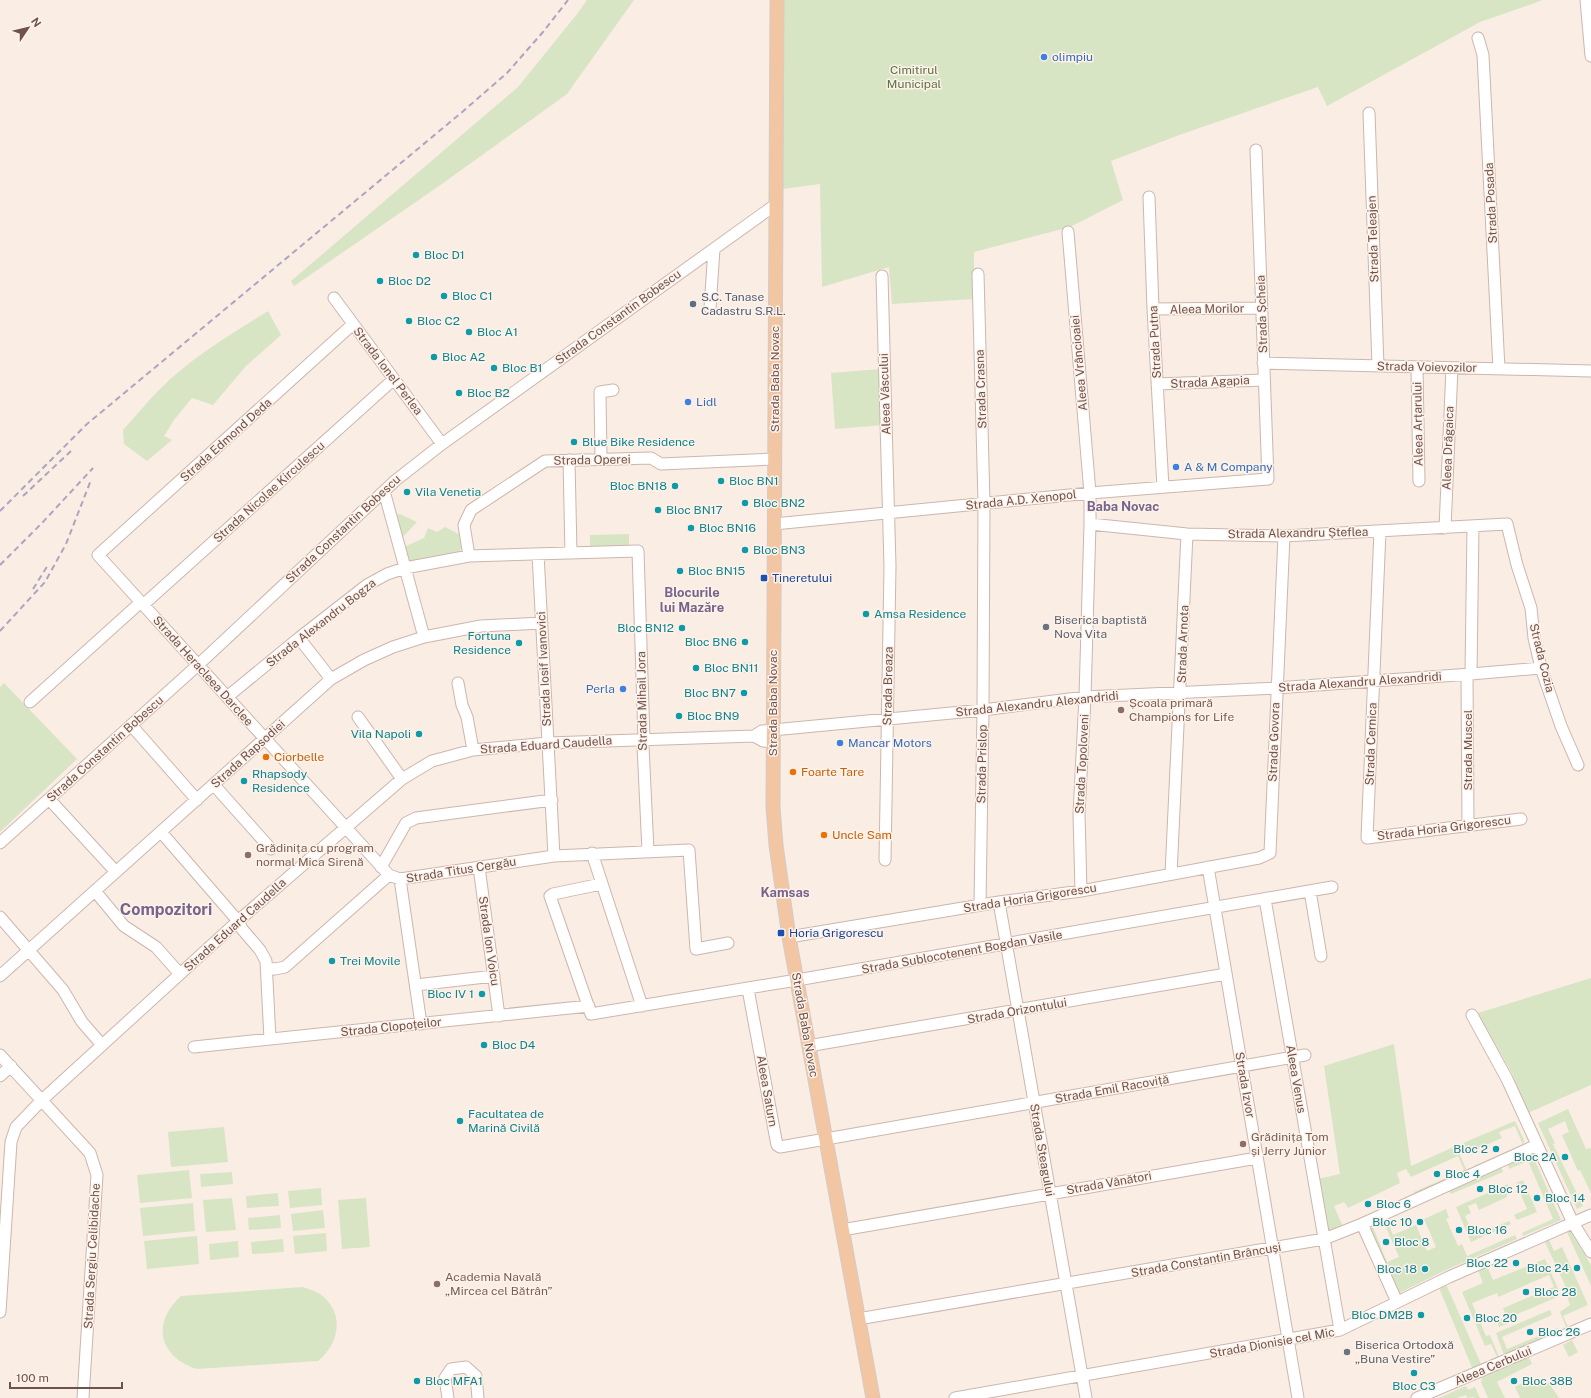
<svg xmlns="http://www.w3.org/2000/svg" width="1591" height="1398" font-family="'Public Sans',sans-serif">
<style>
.green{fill:#d8e5c4}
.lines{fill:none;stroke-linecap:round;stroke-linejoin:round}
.minor-casing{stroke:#ccb6ae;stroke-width:13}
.major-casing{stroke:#d4cbc9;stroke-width:15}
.minor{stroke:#fff;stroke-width:11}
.major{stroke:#f2c5a3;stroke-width:13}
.rail{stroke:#aea4c1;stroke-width:2;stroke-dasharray:6 4;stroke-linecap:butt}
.shop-dot{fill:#3f7fe0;stroke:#fdf2e9;stroke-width:1.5}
.culture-dot{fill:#0f9aa8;stroke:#fdf2e9;stroke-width:1.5}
.service-dot{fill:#5c6f8a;stroke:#fdf2e9;stroke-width:1.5}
.transit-dot{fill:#1a4fb4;stroke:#fdf2e9;stroke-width:1.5}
.worship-dot{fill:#6b7280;stroke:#fdf2e9;stroke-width:1.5}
.education-dot{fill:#8d6e63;stroke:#fdf2e9;stroke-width:1.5}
.food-dot{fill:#e8710a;stroke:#fdf2e9;stroke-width:1.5}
.labels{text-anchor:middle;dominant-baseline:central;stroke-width:3;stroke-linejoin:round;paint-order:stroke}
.shop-label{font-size:12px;fill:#366cbe;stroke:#fdf2e9;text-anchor:start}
.park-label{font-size:12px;fill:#5c7446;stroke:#fdf2e9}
.street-label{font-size:12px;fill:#6f524c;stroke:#fdf2e9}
.culture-label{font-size:12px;fill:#0d838f;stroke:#fdf2e9;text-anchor:start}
.service-label{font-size:12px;fill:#4e5e75;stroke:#fdf2e9;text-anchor:start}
.transit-label{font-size:12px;fill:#164399;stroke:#fdf2e9;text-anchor:start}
.worship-label{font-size:12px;fill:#5b616d;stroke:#fdf2e9;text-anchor:start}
.education-label{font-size:12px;fill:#785e54;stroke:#fdf2e9;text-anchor:start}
.food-label{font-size:12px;fill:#c56008;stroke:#fdf2e9;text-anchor:start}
.neighbourhood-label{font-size:13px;font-weight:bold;fill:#77648c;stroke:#fdf2e9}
.district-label{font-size:16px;font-weight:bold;fill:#77648c;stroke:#fdf2e9}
</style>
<rect width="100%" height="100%" fill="#faede4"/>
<path class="green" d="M587,0H634L567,94L439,186L294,286L291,281L518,87L577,14Z
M784,0H1543L1480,22L1327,106L1318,87L1182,134L1111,161L1123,200L1070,227L974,252V299L892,304L889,267L822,287L820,184L783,189Z
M268,311L281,335L246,366L213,405L192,398L174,420L164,436L172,440L147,461L124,444L123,430C135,417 146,403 158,391C190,358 230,335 268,311Z
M880,369L884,425L835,429L831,373Z
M400,514L417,522L403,537L396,515Z
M445,527L461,535C463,544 463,549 456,555L411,563L407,560L404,547L424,538L428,528L437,532Z
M629,534V546L590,547V535Z
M752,662L753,673H740L739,663Z
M4,683L77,759L0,832V687Z
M1591,978V1085L1528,1113L1513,1075L1478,1013Z
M1394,1044L1411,1166L1456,1146L1468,1173L1416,1196L1414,1192L1464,1170L1458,1156L1411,1177L1406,1169L1397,1173L1400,1183L1348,1208L1344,1202L1334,1206L1343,1227L1327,1234L1317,1179L1340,1174L1324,1066Z
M1568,1109L1586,1149L1591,1148V1193L1580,1170L1578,1171L1562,1135L1569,1132L1565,1121L1548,1129L1555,1143L1553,1144L1583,1206L1577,1209L1538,1123Z
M1515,1121L1524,1140L1523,1148L1476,1169L1474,1166L1523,1145L1515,1126L1499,1132L1502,1138L1468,1153L1463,1143Z
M224,1127L228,1162L171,1167L168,1132Z
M1532,1154L1561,1220L1523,1236L1522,1233L1553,1219L1528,1161L1509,1169L1508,1165Z
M1501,1167L1503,1172L1451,1194L1449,1190Z
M189,1170L192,1198L140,1203L137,1175Z
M232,1172L233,1184L201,1187L200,1174Z
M1523,1180L1537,1212L1517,1220L1514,1215L1527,1209L1516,1183Z
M1508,1184L1507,1197L1479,1210L1476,1203L1468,1206L1471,1213L1465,1216L1474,1236L1509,1221L1511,1224L1471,1242L1456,1207Z
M321,1188L322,1205L290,1208L288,1191Z
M278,1193L279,1206L247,1208L246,1196Z
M232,1198L236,1230L206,1232L203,1200Z
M366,1198L370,1247L342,1249L338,1200Z
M193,1203L195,1231L143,1236L140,1208Z
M1446,1209L1449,1218L1446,1219L1458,1246L1462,1244L1467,1256L1515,1235L1517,1239L1446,1270L1399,1293L1393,1286L1368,1229L1373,1227L1387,1262L1399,1257L1384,1223L1387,1221L1393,1235L1416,1225L1427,1251L1436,1247L1424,1219Z
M323,1210L325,1228L293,1231L291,1214Z
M280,1215L281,1228L249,1230L248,1218Z
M1570,1231L1591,1265V1286L1567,1232Z
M326,1233L327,1251L295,1254L293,1236Z
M197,1236L199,1264L147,1269L144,1241Z
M283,1239L284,1252L252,1254L251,1242Z
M1549,1240L1554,1251L1562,1247L1588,1305L1563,1316L1568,1327L1591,1317V1322L1568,1332L1560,1312L1570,1305L1567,1296L1569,1294L1545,1242Z
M238,1241L239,1257L210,1260L209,1244Z
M1545,1259L1560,1293L1555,1298L1515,1315L1516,1320L1499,1327L1497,1321L1506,1317L1503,1308L1554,1287L1549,1275L1498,1297L1497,1293L1472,1303L1486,1336L1490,1335L1500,1359L1473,1370L1439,1288L1446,1284L1481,1364L1497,1357L1491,1344L1485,1346L1462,1292L1483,1283L1478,1270L1487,1266L1493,1280Z
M303,1287C308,1289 316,1291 320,1294C345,1312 340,1343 318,1361L197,1369C159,1357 151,1323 181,1296Z
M1550,1310L1552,1315L1502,1337L1507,1349L1558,1328L1560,1333L1505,1358L1496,1333Z
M1572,1340L1578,1352L1569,1357L1563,1345Z
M1528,1355L1532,1364L1497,1382L1505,1398H1488L1481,1382L1482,1377Z
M1530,1379L1534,1385L1546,1379L1559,1398H1520L1515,1387Z
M1466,1386L1468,1390L1475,1387L1480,1398H1474L1473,1397L1467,1398L1466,1395L1457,1398H1439Z"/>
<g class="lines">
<g class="minor-casing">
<path id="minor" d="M1586,0L1591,56
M1478,38L1483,55L1499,369
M1369,113L1378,366
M1149,197L1153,309L1163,487
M1068,232L1090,493V524L1085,697L1079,814L1081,891
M978,274L984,503L983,710L980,905
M882,276L890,566L885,860
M334,298L442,444
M710,308L714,249
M1153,309L1261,308
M353,324L98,555L389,875
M1263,363L1591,371
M1417,367L1419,481
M1157,384L1264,380
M601,459L600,392L613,390
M569,460L571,553
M384,491L424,637
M774,524L1090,493L1268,479L1256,150
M1090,524L1187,534L1284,536L1507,524L1517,565L1531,608L1534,638L1541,668L1561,726L1578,765
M1445,528L1452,368
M1380,531L1367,838L1521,819
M538,554L554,856
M469,556L464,525L471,510L545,461L651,458L661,464L774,459
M143,605L394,379
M299,638L331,679
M1467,674L1468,826
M1471,674L1473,526
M458,683L462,705L467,717L473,750
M227,697L299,638L367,585L387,574L405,568L469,556L638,551L644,740L643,746L648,851
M30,702L141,602
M358,717L402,779
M131,725L197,800
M754,736L763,741L773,742
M214,785L271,849
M49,799L116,872
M161,832L238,921L242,929L260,950L266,961L270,1039
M0,843L198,665L396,480L442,444L775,205
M592,853L642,1006
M381,867L406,823L416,818L552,800
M479,867L499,1016
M1208,867L1298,1398
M1171,874L1187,534
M400,879L421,1024
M601,884L553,894L550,896L591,1014L797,980L1332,887
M95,891L124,926L156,947L180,974
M1310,891L1321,956
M1265,899L1340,1330
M999,902L1086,1398
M0,917L63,990L82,1022L102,1045
M789,937L999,902L1081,891L1259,858L1270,853L1284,536
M267,968L275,969L285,967L389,875L400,879L554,856L689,850L696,949L728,943
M0,976L331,679L364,660L393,647L424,637L481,626L542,623
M416,985L494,976
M748,989L776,1140L777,1145L780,1147L1305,1055
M1472,1015L1507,1079L1573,1223L1591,1252
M808,1046L1226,974
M194,1047L589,1006
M0,1055L90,1153L97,1175L83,1398
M0,1076L11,1066
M1362,1224L1397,1302
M842,1230L1257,1158
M0,1312L11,1142L16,1127L42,1100L238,921L402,779L432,761L473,750L548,743L754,736L762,731L983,710L1085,697L1276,688L1471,674L1541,668
M858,1319L1324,1239L1362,1224L1537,1145
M448,1398L445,1378L451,1369L466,1367L476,1376L478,1398
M955,1398L1340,1330L1449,1277L1591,1215
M1417,1398L1591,1324"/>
</g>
<g class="major-casing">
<path id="major" d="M777,0L773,807L776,845L789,937L873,1398"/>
</g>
<use href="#minor" class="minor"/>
<use href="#major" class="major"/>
<path class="rail" d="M23,496L71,451
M0,511L87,424L461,113L507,73L543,32L568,0
M0,565L42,523L93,468
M33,589L48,565
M0,631L45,582L66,544L91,480"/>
</g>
<g class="shop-dot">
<circle cx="1044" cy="57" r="4"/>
<circle cx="688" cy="402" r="4"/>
<circle cx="1176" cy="467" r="4"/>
<circle cx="623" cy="689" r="4"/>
<circle cx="840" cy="743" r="4"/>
</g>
<g class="culture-dot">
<circle cx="416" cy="255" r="4"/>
<circle cx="380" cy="281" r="4"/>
<circle cx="444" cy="296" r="4"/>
<circle cx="409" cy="321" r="4"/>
<circle cx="469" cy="332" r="4"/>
<circle cx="434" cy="357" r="4"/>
<circle cx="494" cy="368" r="4"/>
<circle cx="459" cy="393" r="4"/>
<circle cx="574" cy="442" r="4"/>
<circle cx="721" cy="481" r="4"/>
<circle cx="675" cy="486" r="4"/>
<circle cx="407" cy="492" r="4"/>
<circle cx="745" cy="503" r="4"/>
<circle cx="658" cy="510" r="4"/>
<circle cx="691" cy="528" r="4"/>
<circle cx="745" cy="550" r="4"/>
<circle cx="680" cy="571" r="4"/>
<circle cx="866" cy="614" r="4"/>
<circle cx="682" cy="628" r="4"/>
<circle cx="745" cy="642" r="4"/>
<circle cx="519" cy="643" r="4"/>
<circle cx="696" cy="668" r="4"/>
<circle cx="744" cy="693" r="4"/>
<circle cx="679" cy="716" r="4"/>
<circle cx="419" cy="734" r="4"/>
<circle cx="244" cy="781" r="4"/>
<circle cx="332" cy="961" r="4"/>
<circle cx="482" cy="994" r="4"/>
<circle cx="484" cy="1045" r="4"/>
<circle cx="460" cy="1121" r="4"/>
<circle cx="1496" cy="1149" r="4"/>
<circle cx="1565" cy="1157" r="4"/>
<circle cx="1437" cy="1174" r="4"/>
<circle cx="1480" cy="1189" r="4"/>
<circle cx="1537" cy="1198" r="4"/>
<circle cx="1368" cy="1204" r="4"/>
<circle cx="1420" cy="1222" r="4"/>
<circle cx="1459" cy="1230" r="4"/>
<circle cx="1386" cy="1242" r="4"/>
<circle cx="1516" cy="1263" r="4"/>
<circle cx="1577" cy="1268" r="4"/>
<circle cx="1425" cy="1269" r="4"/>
<circle cx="1526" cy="1292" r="4"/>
<circle cx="1421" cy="1315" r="4"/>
<circle cx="1467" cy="1318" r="4"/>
<circle cx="1530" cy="1332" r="4"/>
<circle cx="1414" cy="1373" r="4"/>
<circle cx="417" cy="1381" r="4"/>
<circle cx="1514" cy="1381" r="4"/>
</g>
<circle class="service-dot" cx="693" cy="304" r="4"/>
<g class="transit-dot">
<rect x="760" y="574" width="8" height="8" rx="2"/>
<rect x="777" y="929" width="8" height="8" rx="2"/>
</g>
<g class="worship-dot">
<circle cx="1046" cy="627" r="4"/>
<circle cx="1347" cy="1352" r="4"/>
</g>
<g class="education-dot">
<circle cx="1121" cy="710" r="4"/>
<circle cx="248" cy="855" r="4"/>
<circle cx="1243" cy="1144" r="4"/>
<circle cx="437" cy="1284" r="4"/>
</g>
<g class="food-dot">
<circle cx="266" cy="757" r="4"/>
<circle cx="793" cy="772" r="4"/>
<circle cx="824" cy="835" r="4"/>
</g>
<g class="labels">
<g class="shop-label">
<text x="1052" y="57">olimpiu</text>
<text x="696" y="402">Lidl</text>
<text x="1184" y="467">A &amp; M Company</text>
<text x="615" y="689" text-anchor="end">Perla</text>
<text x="848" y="743">Mancar Motors</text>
</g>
<g class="park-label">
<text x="914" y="70">Cimitirul<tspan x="914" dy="14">Municipal</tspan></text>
</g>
<g class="street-label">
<text transform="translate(1491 203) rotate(-93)">Strada Posada</text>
<text transform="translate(1373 239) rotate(-92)">Strada Teleajen</text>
<text transform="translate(1207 309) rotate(-1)">Aleea Morilor</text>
<text transform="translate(1262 314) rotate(-92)">Strada Șcheia</text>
<text transform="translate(618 317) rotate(-36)">Strada Constantin Bobescu</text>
<text transform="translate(1155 342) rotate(-93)">Strada Putna</text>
<text transform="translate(1079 363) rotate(-95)">Aleea Vrâncioaiei</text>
<text transform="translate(1427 367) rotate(1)">Strada Voievozilor</text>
<text transform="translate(388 371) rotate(53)">Strada Ionel Perlea</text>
<text transform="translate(775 379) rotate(-90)">Strada Baba Novac</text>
<text transform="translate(1210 382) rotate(-3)">Strada Agapia</text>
<text transform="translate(981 389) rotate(-92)">Strada Crasna</text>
<text transform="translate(885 394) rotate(-92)">Aleea Vâscului</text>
<text transform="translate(1418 424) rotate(-91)">Aleea Arțarului</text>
<text transform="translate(226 440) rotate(-42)">Strada Edmond Deda</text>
<text transform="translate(1448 448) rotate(-88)">Aleea Drăgaica</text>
<text transform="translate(592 460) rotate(-1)">Strada Operei</text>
<text transform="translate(269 492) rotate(-42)">Strada Nicolae Kirculescu</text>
<text transform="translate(1021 500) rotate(-6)">Strada A.D. Xenopol</text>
<text transform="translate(343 529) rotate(-43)">Strada Constantin Bobescu</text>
<text transform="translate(1298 533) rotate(-1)">Strada Alexandru Șteflea</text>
<text transform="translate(321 623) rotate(-38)">Strada Alexandru Bogza</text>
<text transform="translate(1183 644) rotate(-88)">Strada Arnota</text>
<text transform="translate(1542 658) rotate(76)">Strada Cozia</text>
<text transform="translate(544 669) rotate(-93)">Strada Iosif Ivanovici</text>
<text transform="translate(203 671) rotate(48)">Strada Heracleea Darclee</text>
<text transform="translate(1360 682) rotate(-4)">Strada Alexandru Alexandridi</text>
<text transform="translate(888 686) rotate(-89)">Strada Breaza</text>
<text transform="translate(642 701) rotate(-91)">Strada Mihail Jora</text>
<text transform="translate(773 703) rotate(-90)">Strada Baba Novac</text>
<text transform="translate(1037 704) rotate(-6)">Strada Alexandru Alexandridi</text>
<text transform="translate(1274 742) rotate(-88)">Strada Govora</text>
<text transform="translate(1371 744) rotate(-88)">Strada Cernica</text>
<text transform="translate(546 745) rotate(-4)">Strada Eduard Caudella</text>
<text transform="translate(105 749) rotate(-42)">Strada Constantin Bobescu</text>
<text transform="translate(1468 750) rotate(-90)">Strada Muscel</text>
<text transform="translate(248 754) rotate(-42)">Strada Rapsodiei</text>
<text transform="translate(982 764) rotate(-89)">Strada Prislop</text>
<text transform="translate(1082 764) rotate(-87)">Strada Topoloveni</text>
<text transform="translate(1444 828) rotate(-7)">Strada Horia Grigorescu</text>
<text transform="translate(461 870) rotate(-9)">Strada Titus Cergău</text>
<text transform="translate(1030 898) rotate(-9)">Strada Horia Grigorescu</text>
<text transform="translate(235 925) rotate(-42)">Strada Eduard Caudella</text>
<text transform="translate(489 941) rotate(82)">Strada Ion Voicu</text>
<text transform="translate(962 952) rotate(-10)">Strada Sublocotenent Bogdan Vasile</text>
<text transform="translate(1017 1011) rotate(-10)">Strada Orizontului</text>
<text transform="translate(805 1025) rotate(80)">Strada Baba Novac</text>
<text transform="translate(391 1027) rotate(-6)">Strada Clopoțeilor</text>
<text transform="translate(1296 1079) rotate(80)">Aleea Venus</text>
<text transform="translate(1245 1085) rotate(80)">Strada Izvor</text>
<text transform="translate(1112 1089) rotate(-10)">Strada Emil Racoviță</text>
<text transform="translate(767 1091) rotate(80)">Aleea Saturn</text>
<text transform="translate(1042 1150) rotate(80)">Strada Steagului</text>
<text transform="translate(1109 1183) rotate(-10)">Strada Vânători</text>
<text transform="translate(92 1256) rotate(-87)">Strada Sergiu Celibidache</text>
<text transform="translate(1206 1260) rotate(-10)">Strada Constantin Brâncuși</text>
<text transform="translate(1272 1343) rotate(-10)">Strada Dionisie cel Mic</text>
<text transform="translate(1493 1366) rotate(-23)">Aleea Cerbului</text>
</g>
<g class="culture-label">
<text x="424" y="255">Bloc D1</text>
<text x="388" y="281">Bloc D2</text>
<text x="452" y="296">Bloc C1</text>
<text x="417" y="321">Bloc C2</text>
<text x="477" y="332">Bloc A1</text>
<text x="442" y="357">Bloc A2</text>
<text x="502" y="368">Bloc B1</text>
<text x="467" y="393">Bloc B2</text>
<text x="582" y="442">Blue Bike Residence</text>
<text x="729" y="481">Bloc BN1</text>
<text x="667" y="486" text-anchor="end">Bloc BN18</text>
<text x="415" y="492">Vila Venetia</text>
<text x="753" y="503">Bloc BN2</text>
<text x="666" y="510">Bloc BN17</text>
<text x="699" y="528">Bloc BN16</text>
<text x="753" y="550">Bloc BN3</text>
<text x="688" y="571">Bloc BN15</text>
<text x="874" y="614">Amsa Residence</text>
<text x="674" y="628" text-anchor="end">Bloc BN12</text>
<text x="511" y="636" text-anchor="end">Fortuna<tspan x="511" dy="14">Residence</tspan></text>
<text x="737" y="642" text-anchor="end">Bloc BN6</text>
<text x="704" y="668">Bloc BN11</text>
<text x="736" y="693" text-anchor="end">Bloc BN7</text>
<text x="687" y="716">Bloc BN9</text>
<text x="411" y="734" text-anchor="end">Vila Napoli</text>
<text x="252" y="774">Rhapsody<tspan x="252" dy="14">Residence</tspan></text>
<text x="340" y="961">Trei Movile</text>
<text x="474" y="994" text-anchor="end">Bloc IV 1</text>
<text x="492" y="1045">Bloc D4</text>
<text x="468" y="1114">Facultatea de<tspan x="468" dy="14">Marină Civilă</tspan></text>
<text x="1488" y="1149" text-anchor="end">Bloc 2</text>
<text x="1557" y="1157" text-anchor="end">Bloc 2A</text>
<text x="1445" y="1174">Bloc 4</text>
<text x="1488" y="1189">Bloc 12</text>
<text x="1545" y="1198">Bloc 14</text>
<text x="1376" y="1204">Bloc 6</text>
<text x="1412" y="1222" text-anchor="end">Bloc 10</text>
<text x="1467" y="1230">Bloc 16</text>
<text x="1394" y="1242">Bloc 8</text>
<text x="1508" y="1263" text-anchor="end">Bloc 22</text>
<text x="1569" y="1268" text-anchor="end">Bloc 24</text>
<text x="1417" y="1269" text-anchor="end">Bloc 18</text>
<text x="1534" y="1292">Bloc 28</text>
<text x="1413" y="1315" text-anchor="end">Bloc DM2B</text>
<text x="1475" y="1318">Bloc 20</text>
<text x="1538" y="1332">Bloc 26</text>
<text x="425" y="1381">Bloc MFA1</text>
<text x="1522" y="1381">Bloc 38B</text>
<text x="1414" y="1386" text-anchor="middle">Bloc C3</text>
</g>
<g class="service-label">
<text x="701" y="297">S.C. Tanase<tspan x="701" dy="14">Cadastru S.R.L.</tspan></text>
</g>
<g class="transit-label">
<text x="772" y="578">Tineretului</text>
<text x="789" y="933">Horia Grigorescu</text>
</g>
<g class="worship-label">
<text x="1054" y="620">Biserica baptistă<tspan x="1054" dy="14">Nova Vita</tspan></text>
<text x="1355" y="1345">Biserica Ortodoxă<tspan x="1355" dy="14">„Buna Vestire”</tspan></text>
</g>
<g class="education-label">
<text x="1129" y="703">Școala primară<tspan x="1129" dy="14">Champions for Life</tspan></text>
<text x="256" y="848">Grădinița cu program<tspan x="256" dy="14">normal Mica Sirenă</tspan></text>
<text x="1251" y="1137">Grădinița Tom<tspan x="1251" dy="14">și Jerry Junior</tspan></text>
<text x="445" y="1277">Academia Navală<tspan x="445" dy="14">„Mircea cel Bătrân”</tspan></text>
</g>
<g class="food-label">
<text x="274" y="757">Ciorbelle</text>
<text x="801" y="772">Foarte Tare</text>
<text x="832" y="835">Uncle Sam</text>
</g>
<g class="neighbourhood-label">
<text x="1123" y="506">Baba Novac</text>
<text x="692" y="592">Blocurile<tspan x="692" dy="15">lui Mazăre</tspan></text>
<text x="785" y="892">Kamsas</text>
</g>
<g class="district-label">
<text x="166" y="909">Compozitori</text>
</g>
</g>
<g transform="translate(28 28) rotate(55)" stroke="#fdf2e9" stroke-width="3" paint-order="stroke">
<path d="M0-3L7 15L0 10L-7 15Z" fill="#6f524c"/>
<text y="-6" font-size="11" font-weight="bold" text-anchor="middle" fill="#6f524c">N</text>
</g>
<path d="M10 1382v6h112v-6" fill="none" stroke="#6f524c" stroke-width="2"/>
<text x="16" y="1382" font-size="12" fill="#6f524c" stroke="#fdf2e9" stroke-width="3" paint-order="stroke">100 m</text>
</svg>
